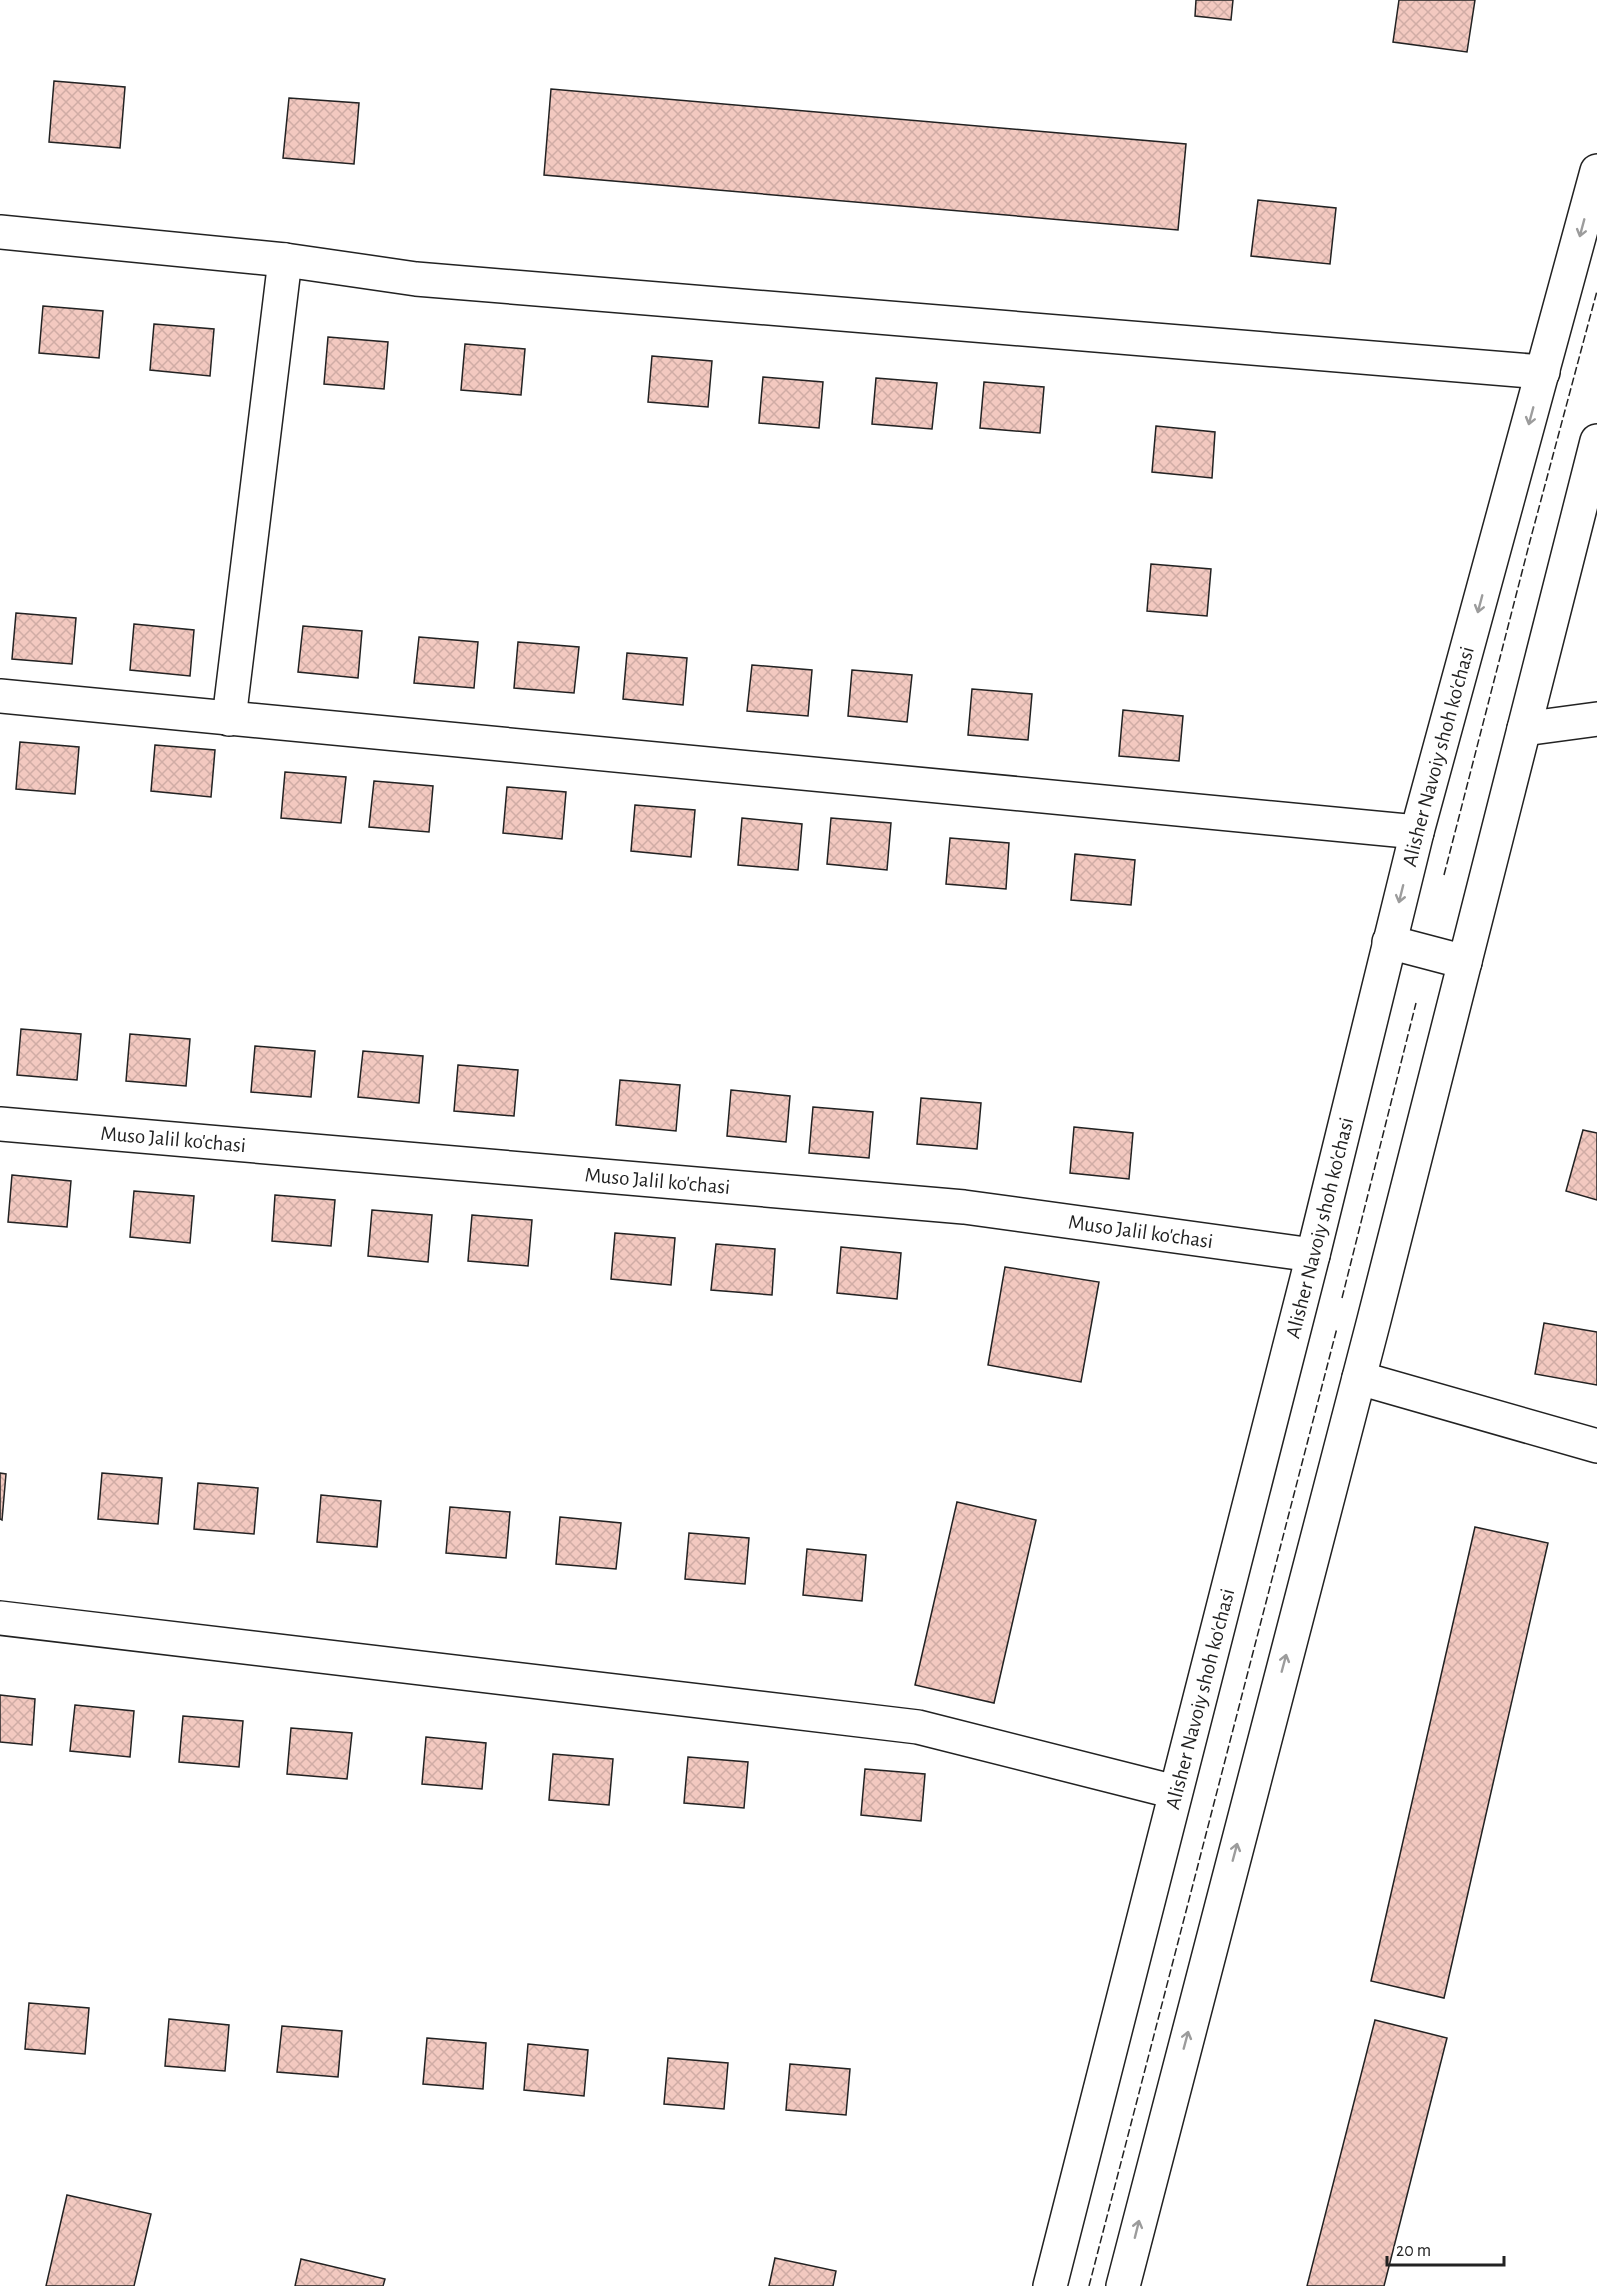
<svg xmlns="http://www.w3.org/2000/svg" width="1597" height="2286" font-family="'Alegreya Sans',sans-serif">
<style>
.building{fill:url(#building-cross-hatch);stroke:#222;stroke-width:1.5}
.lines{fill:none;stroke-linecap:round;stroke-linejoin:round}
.minor-casing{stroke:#222;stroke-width:36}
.tertiary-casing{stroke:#222;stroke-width:36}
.secondary-casing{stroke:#222;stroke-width:36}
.minor{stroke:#fff;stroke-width:33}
.tertiary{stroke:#fff;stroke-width:33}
.secondary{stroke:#fff;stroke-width:33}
.fence{stroke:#222;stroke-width:1.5;stroke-dasharray:8 3;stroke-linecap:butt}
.oneway{stroke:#9c9c9c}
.labels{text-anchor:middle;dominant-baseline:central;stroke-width:4.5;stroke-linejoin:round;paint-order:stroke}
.street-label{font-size:21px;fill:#222;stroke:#fff}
</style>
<defs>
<pattern id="building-cross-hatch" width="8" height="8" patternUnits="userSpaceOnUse" patternTransform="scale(1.5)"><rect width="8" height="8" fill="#f3c9c0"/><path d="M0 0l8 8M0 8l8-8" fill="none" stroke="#d0aca5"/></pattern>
</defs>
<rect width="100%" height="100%" fill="#fff"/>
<path class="building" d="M1196,0H1233L1231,20L1195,16Z
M1399,0H1475L1467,52L1393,42Z
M54,81L125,87L120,148L49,142Z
M551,89L1186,144L1178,230L544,175Z
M289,98L359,103L354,164L283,158Z
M1258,200L1336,208L1330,264L1251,256Z
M43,306L103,311L99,358L39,353Z
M154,324L214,329L210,376L150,370Z
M328,337L388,342L384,389L324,384Z
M465,344L525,349L521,395L461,390Z
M652,356L712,361L708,407L648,402Z
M763,377L823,382L819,428L759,423Z
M876,378L937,383L932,429L872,424Z
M984,382L1044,387L1040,433L980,428Z
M1156,426L1215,432L1212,478L1152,472Z
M1151,564L1211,569L1207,616L1147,611Z
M16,613L76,618L72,664L12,659Z
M134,624L194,630L190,676L130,670Z
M303,626L362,631L358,678L298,672Z
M419,637L478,642L474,688L414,683Z
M518,642L579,647L574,693L514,688Z
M627,653L687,658L683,705L623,699Z
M752,665L812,670L808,716L747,711Z
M852,670L912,675L907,722L848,716Z
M972,689L1032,694L1028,740L968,735Z
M1123,710L1183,716L1179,761L1119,756Z
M20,742L79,747L75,794L16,789Z
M155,745L215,750L211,797L151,791Z
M285,772L346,777L341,823L281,818Z
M374,781L433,786L429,832L369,827Z
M507,787L566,792L562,839L503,833Z
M635,805L695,810L691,857L631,851Z
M742,818L802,824L798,870L738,865Z
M831,818L891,823L887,870L827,864Z
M950,838L1009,843L1006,889L946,884Z
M1075,854L1135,860L1131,905L1071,900Z
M21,1029L81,1034L77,1080L17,1075Z
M130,1034L190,1039L186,1086L126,1081Z
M255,1046L315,1051L311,1097L251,1092Z
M363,1051L423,1056L419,1103L358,1097Z
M458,1065L518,1070L514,1116L454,1111Z
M620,1080L680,1085L676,1131L616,1125Z
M731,1090L790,1096L786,1142L727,1136Z
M921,1098L981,1103L977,1149L917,1144Z
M813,1107L873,1112L869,1158L809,1153Z
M1074,1127L1133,1133L1129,1179L1070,1173Z
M1583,1130L1597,1133V1200L1566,1191Z
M12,1175L71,1181L67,1227L8,1222Z
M134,1191L194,1196L190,1243L130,1237Z
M275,1195L335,1200L331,1246L272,1241Z
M372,1210L432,1215L428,1262L368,1256Z
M472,1215L532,1220L528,1266L468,1261Z
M615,1233L675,1238L671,1285L611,1279Z
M716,1244L775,1249L772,1295L711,1290Z
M841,1247L901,1253L897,1299L837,1293Z
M1005,1267L1099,1282L1081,1382L988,1365Z
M1544,1323L1597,1332V1385L1535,1374Z
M0,1473L6,1474L2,1520L0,1519Z
M102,1473L162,1478L158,1524L98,1519Z
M198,1483L258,1488L254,1534L194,1529Z
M321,1495L381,1501L377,1547L317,1542Z
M957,1502L1036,1520L994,1703L915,1685Z
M450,1507L510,1512L506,1558L446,1553Z
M560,1517L621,1523L616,1569L556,1564Z
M1475,1527L1548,1543L1444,1998L1371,1981Z
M689,1533L749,1538L745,1584L685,1579Z
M807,1549L866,1555L862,1601L803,1595Z
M0,1695L35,1699L32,1745L0,1742Z
M75,1705L134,1711L130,1757L70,1751Z
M183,1716L243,1721L239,1767L179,1762Z
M291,1728L352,1733L347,1779L287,1774Z
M426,1737L486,1743L482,1789L422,1784Z
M553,1754L613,1759L609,1805L549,1800Z
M688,1757L748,1762L744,1808L684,1803Z
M865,1769L925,1774L921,1821L861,1815Z
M29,2003L89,2008L85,2054L25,2049Z
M169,2019L229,2025L225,2071L165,2066Z
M1375,2020L1447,2038L1384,2286H1307Z
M282,2026L342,2031L338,2077L277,2072Z
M427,2038L486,2043L483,2089L423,2084Z
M528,2044L588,2050L584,2096L524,2090Z
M668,2058L728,2063L724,2109L664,2104Z
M790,2064L850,2069L846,2115L786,2110Z
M67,2195L151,2214L134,2286H46Z
M775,2258L836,2271L833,2286H769Z
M301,2259L385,2279L383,2286H295Z"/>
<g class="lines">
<g class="minor-casing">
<g id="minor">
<path d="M0,232L285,260L416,279L1543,372"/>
<path d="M0,696L1417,832"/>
<path d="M229,719L285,260"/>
<path d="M1524,729L1597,719"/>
<path id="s1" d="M0,1124L964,1207L1313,1255"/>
<path d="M1359,1378L1597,1446"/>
<path d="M0,1618L918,1727L1175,1792"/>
</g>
</g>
<g class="tertiary-casing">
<path id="tertiary" d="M1389,942L1465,962"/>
</g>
<g class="secondary-casing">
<g id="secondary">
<path id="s2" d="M1050,2286L1313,1255L1417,832L1597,171"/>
<path d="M1123,2286L1374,1320L1597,441"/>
</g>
</g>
<use href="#minor" class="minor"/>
<use href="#tertiary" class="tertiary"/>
<use href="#secondary" class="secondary"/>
<path class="fence" d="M1444,875L1530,541L1597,291
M1342,1298L1416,1003
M1089,2286L1337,1328"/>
</g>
<defs><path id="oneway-shaft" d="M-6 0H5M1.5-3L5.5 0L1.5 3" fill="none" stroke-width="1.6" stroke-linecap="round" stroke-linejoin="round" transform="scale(1.5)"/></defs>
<g class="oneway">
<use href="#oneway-shaft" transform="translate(1582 228) rotate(105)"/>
<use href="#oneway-shaft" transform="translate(1531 416) rotate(105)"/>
<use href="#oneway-shaft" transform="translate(1480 604) rotate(105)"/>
<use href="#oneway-shaft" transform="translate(1401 894) rotate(104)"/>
<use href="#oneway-shaft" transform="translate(1284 1663) rotate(-75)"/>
<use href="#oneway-shaft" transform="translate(1235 1852) rotate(-75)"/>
<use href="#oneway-shaft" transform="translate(1186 2040) rotate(-75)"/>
<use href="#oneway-shaft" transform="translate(1137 2229) rotate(-76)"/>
</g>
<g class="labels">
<g class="street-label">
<text stroke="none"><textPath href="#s2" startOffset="1578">Alisher Navoiy shoh ko'chasi</textPath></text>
<text stroke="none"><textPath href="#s1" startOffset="174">Muso Jalil ko'chasi</textPath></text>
<text stroke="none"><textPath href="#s1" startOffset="660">Muso Jalil ko'chasi</textPath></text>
<text stroke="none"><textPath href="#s2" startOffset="1092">Alisher Navoiy shoh ko'chasi</textPath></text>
<text stroke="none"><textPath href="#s1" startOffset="1146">Muso Jalil ko'chasi</textPath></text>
<text stroke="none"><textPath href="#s2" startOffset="606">Alisher Navoiy shoh ko'chasi</textPath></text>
</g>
</g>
<path d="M1387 2256v9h117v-9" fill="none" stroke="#222222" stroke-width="3"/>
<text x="1396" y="2256" font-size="18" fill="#222222" stroke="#ffffff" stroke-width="4.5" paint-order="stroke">20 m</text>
</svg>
